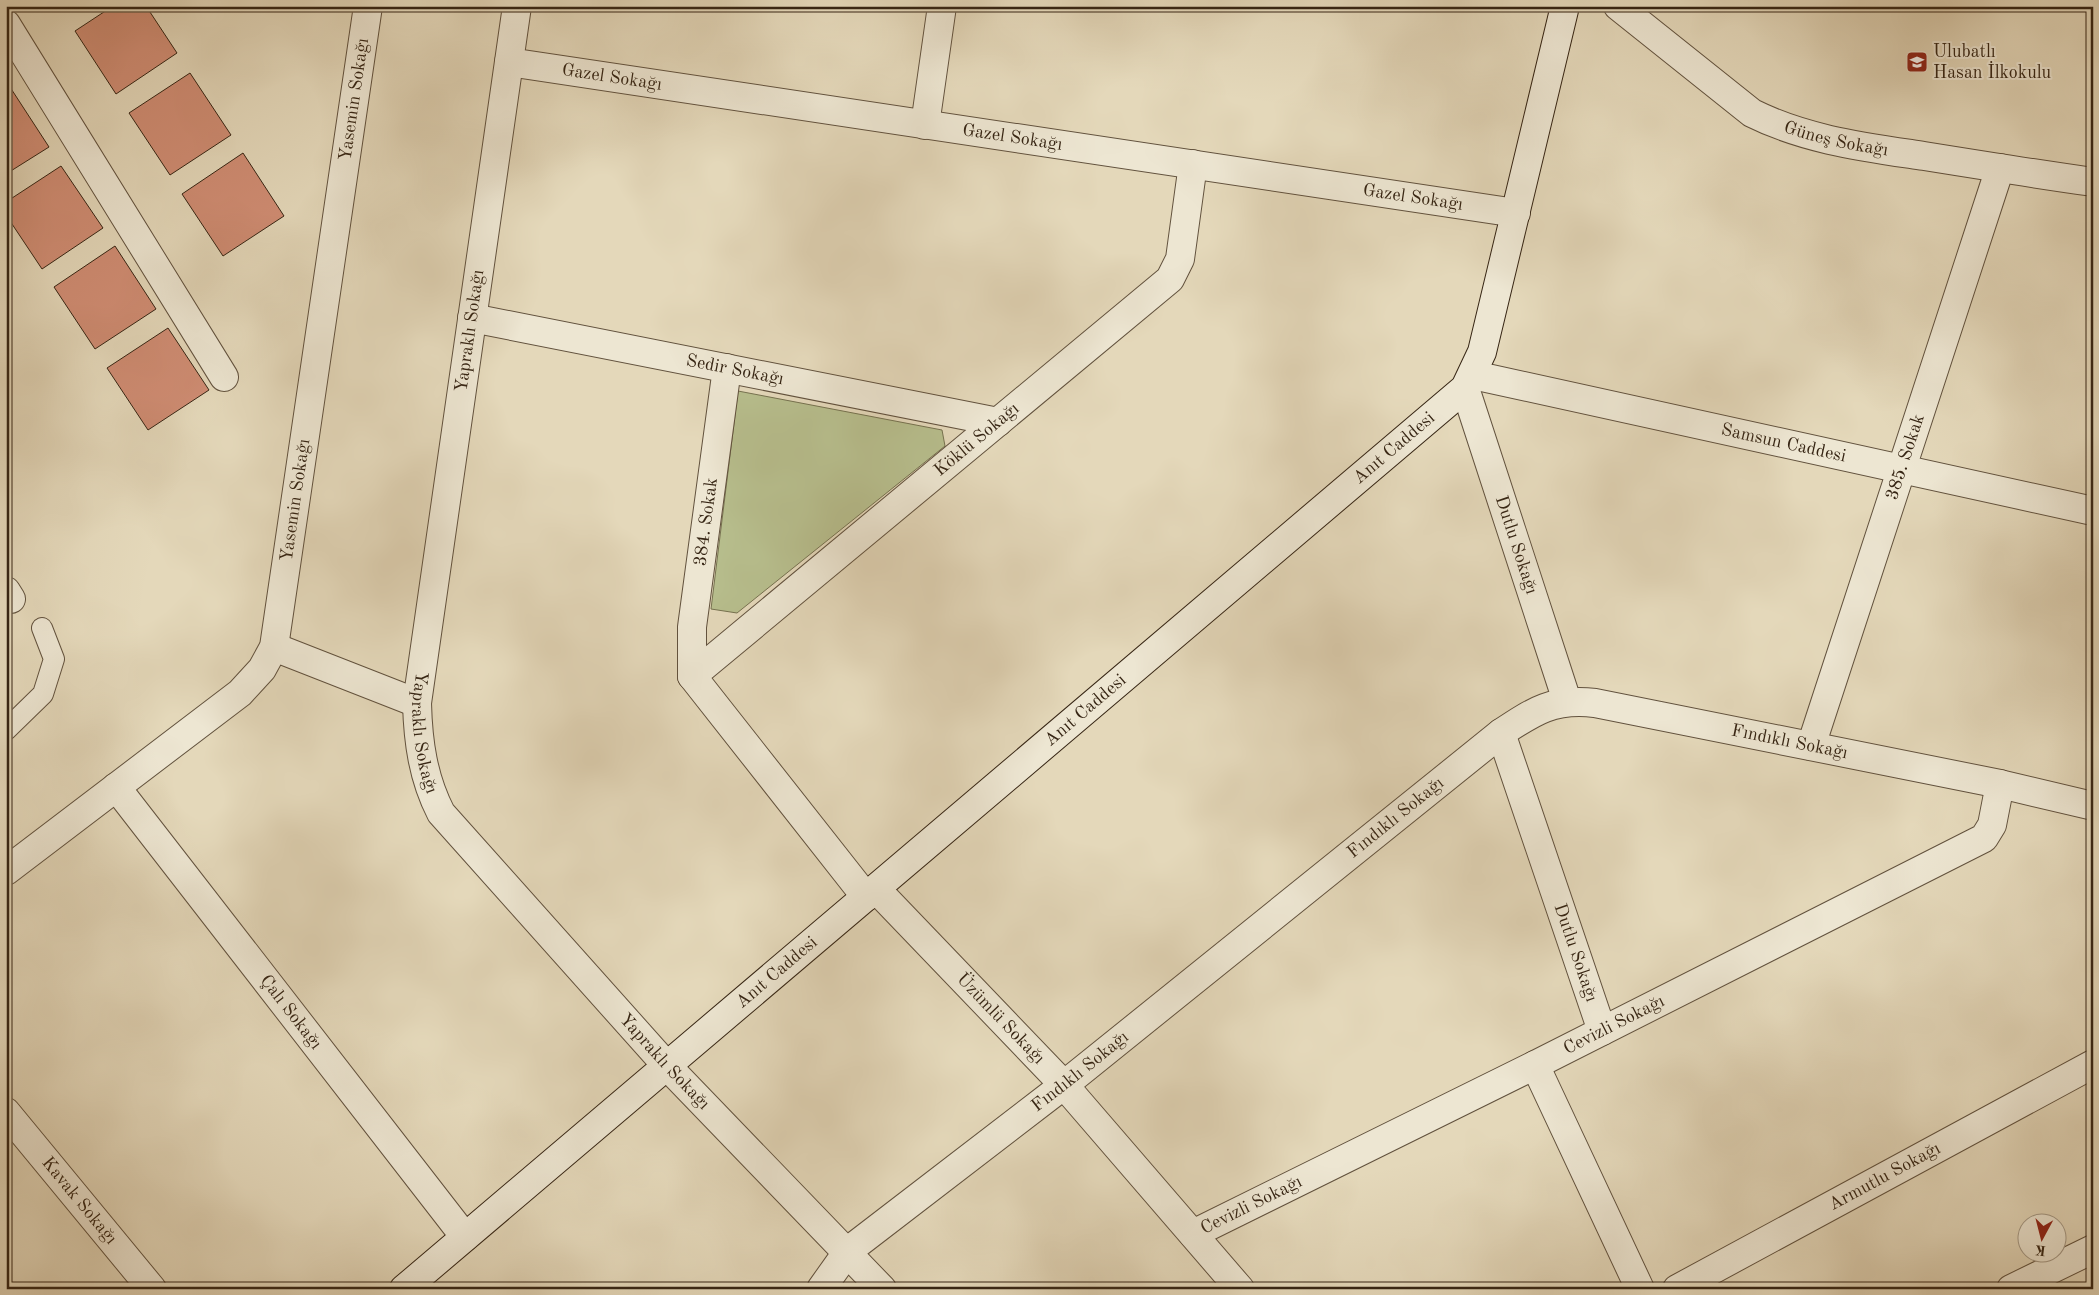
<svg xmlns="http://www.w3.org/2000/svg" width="2099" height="1295" font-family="'Old Standard TT',serif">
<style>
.green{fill:#b7be8d;stroke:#767250}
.building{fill:#d08d74;stroke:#362514}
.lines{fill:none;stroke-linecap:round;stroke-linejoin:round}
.service-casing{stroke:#62523e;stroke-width:22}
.minor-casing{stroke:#62523e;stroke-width:30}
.tertiary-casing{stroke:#62523e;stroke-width:30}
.secondary-casing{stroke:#362514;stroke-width:30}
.service{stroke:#ede6d2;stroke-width:20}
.minor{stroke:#ede6d2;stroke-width:28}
.tertiary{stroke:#ede6d2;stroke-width:28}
.secondary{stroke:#ede6d2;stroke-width:28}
.labels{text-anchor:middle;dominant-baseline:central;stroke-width:4;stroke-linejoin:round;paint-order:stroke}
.poi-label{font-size:18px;fill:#362514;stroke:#ede6d2;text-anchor:start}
.street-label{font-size:18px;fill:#362514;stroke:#ede6d2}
</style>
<rect width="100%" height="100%" fill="#e4d8ba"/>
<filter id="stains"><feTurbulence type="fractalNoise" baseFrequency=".004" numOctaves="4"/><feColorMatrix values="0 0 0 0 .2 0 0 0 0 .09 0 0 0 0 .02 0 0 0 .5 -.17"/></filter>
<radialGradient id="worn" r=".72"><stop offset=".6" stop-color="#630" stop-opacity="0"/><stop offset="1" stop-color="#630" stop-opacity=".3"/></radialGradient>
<path class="green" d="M738,391L942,430L945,446L737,613L711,609Z"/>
<path class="building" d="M113,6H146L177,53L116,94L75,31Z
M190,73L231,135L170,175L129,113Z
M8,84L49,147L6,174V85Z
M243,153L284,216L223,256L182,194Z
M61,166L103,228L42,269L6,215V202Z
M115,246L156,309L95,349L54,287Z
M168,328L209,390L148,430L107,368Z"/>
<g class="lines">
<g class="service-casing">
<path id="service" d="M6,730L43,694L54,659L42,628"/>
</g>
<g class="minor-casing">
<g id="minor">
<path id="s1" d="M517,6L417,703C418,742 423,778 441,813L667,1066L882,1289"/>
<path id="s2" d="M1618,6L1752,113C1806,140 1864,147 1924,156C1980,165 2036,174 2093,182"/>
<path d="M6,24L224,377"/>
<path id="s3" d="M509,62L1516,213"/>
<path d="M925,125L942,6"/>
<path id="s4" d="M472,318L998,422"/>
<path id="s5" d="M1465,388L1567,701"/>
<path d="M6,591L11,599"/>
<path d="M274,647L417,703"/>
<path id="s6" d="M692,676L1170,279L1180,259L1193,164"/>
<path id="s7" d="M692,676V627L727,368"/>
<path d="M692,676L866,897"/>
<path id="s8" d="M1501,733L1602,1031"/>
<path id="s9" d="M1811,746L2000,168"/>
<path id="s10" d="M116,787L465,1237"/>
<path id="s11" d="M6,871L240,693L262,669L274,647L368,6"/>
<path id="s12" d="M876,889L1064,1085L1240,1289"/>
<path d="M1535,1065L1640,1289"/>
<path id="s13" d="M6,1112L152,1289"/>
<path id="s14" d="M1193,1234L1535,1065L1984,838L1992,825L2000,784"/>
<path id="s15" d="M821,1289L848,1251L1064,1085L1501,733C1534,711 1554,698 1595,703L2000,784L2093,806"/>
<path id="s16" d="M1677,1289L2093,1064"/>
<path d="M2011,1289L2093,1249"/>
</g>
</g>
<g class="tertiary-casing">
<g id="tertiary">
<path id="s17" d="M1473,375L2093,511"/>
</g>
</g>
<g class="secondary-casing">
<g id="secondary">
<path id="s18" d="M404,1289L1465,388L1482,352L1565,6"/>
</g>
</g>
<use href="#service" class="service"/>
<use href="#minor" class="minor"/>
<use href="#tertiary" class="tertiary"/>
<use href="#secondary" class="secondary"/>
</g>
<defs>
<g id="school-square" transform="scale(1.125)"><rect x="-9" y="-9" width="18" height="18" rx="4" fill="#8f2418" stroke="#ede6d2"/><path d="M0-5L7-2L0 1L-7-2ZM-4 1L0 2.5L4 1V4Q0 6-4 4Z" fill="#fff"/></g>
</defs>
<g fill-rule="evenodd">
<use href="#school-square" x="1917" y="62"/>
</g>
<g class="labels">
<g class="poi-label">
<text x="1933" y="52">Ulubatlı<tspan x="1933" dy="21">Hasan İlkokulu</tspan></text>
</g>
<g class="street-label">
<text stroke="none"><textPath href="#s3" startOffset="104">Gazel Sokağı</textPath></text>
<text stroke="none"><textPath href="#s11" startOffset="905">Yasemin Sokağı</textPath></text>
<text stroke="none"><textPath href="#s3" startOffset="509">Gazel Sokağı</textPath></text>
<text stroke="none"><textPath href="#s2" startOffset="260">Güneş Sokağı</textPath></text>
<text stroke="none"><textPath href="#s3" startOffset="914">Gazel Sokağı</textPath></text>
<text transform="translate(470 331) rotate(-82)">Yapraklı Sokağı</text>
<text stroke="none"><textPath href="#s4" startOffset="268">Sedir Sokağı</textPath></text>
<text stroke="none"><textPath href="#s6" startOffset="370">Köklü Sokağı</textPath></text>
<text stroke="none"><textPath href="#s17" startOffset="318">Samsun Caddesi</textPath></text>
<text stroke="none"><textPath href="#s18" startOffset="1299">Anıt Caddesi</textPath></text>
<text stroke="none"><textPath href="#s9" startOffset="304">385. Sokak</textPath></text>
<text stroke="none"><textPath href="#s11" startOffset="500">Yasemin Sokağı</textPath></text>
<text stroke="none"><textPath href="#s7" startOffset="155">384. Sokak</textPath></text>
<text stroke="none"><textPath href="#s5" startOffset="165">Dutlu Sokağı</textPath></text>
<text stroke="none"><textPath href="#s18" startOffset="894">Anıt Caddesi</textPath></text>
<text stroke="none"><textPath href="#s1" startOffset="734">Yapraklı Sokağı</textPath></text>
<text stroke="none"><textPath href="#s15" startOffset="1180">Fındıklı Sokağı</textPath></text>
<text stroke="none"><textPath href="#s15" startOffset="745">Fındıklı Sokağı</textPath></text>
<text stroke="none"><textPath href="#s8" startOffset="232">Dutlu Sokağı</textPath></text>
<text stroke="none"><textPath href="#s18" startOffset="489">Anıt Caddesi</textPath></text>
<text stroke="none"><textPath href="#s10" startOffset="285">Çalı Sokağı</textPath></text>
<text stroke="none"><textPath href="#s12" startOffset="180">Üzümlü Sokağı</textPath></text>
<text stroke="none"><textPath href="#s14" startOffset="470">Cevizli Sokağı</textPath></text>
<text stroke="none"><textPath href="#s1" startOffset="1152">Yapraklı Sokağı</textPath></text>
<text stroke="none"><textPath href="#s15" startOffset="340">Fındıklı Sokağı</textPath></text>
<text stroke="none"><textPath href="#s16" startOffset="236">Armutlu Sokağı</textPath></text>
<text stroke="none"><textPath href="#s13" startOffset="115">Kavak Sokağı</textPath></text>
<text stroke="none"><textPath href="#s14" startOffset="65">Cevizli Sokağı</textPath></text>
</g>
</g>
<rect width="2099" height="1295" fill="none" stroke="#e4d8ba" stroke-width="25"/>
<rect x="8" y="8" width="2084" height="1280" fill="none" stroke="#362514" stroke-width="2.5"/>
<rect x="12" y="12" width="2074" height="1270" fill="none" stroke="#362514"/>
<g transform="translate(2042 1238) rotate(187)"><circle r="24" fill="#ede6d2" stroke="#a49986"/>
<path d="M0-4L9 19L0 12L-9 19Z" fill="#8f2418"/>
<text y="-8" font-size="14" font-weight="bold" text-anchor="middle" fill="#362514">K</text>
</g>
<rect width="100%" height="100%" filter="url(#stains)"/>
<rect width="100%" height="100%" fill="url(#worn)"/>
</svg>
